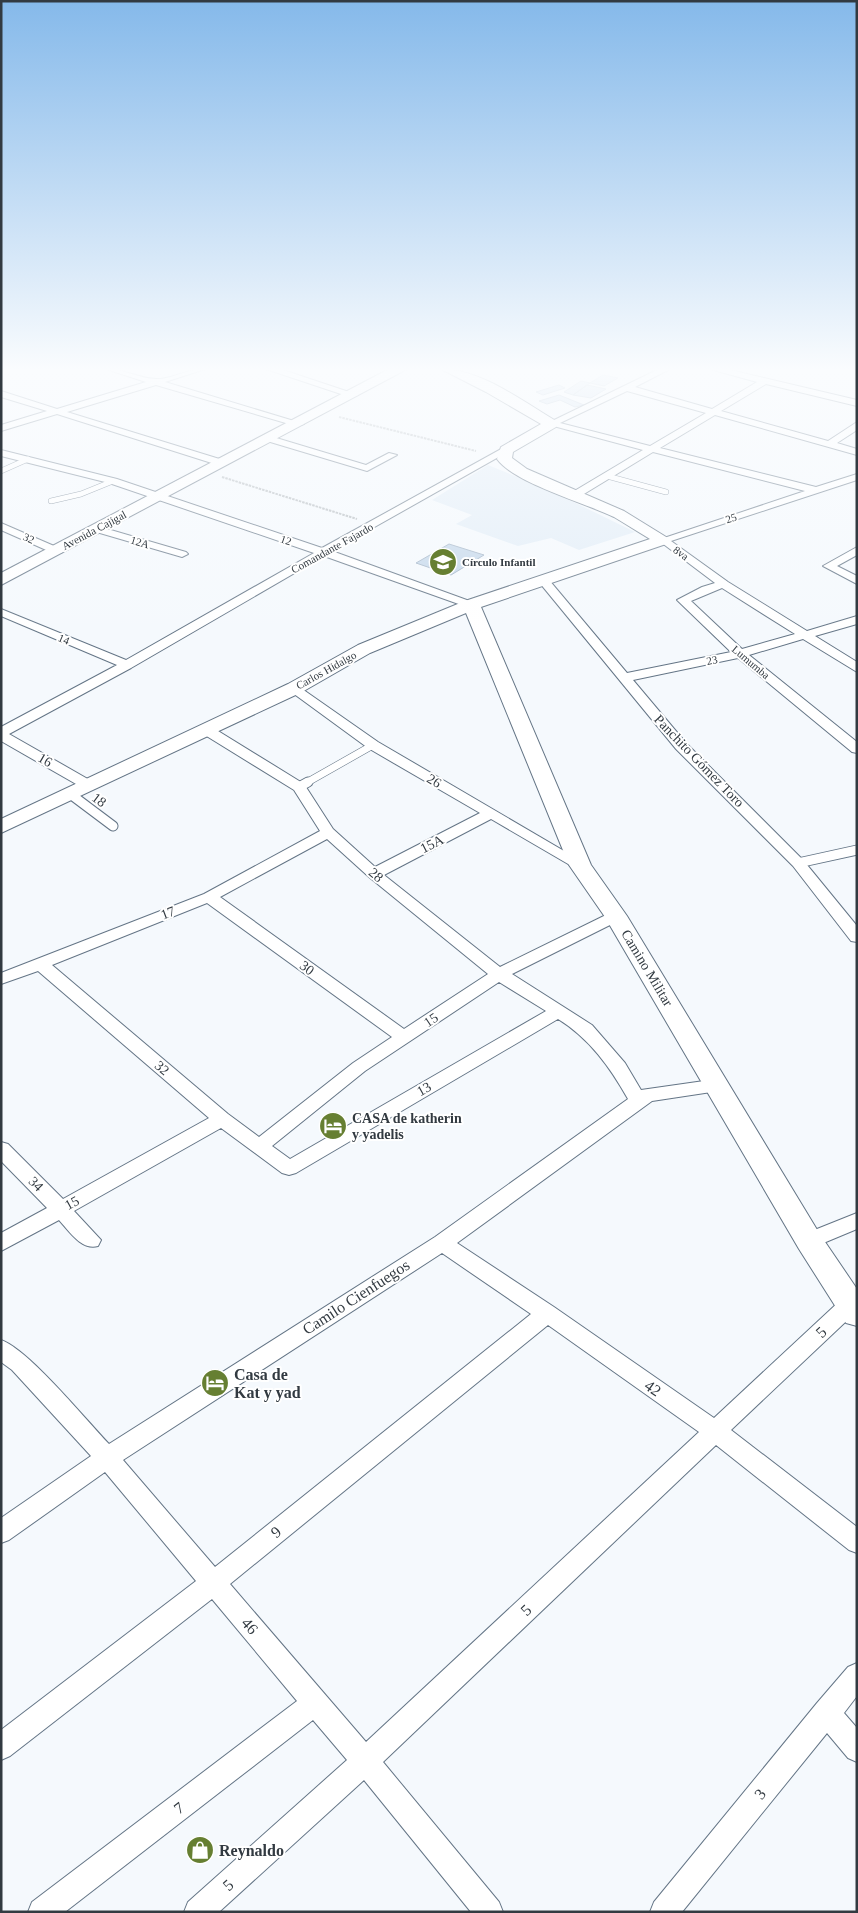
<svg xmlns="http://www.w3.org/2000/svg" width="858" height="1913" font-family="'Times New Roman',serif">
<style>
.built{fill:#e2edf7}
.building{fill:#c4d7ea;stroke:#a3b5c8}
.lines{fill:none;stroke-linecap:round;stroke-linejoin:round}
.lane-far2-casing{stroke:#647586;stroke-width:6}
.lane-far1-casing{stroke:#647586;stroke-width:8}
.lane-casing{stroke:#647586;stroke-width:11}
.street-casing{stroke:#647586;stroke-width:2}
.secondary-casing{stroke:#647586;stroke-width:2}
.primary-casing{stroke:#647586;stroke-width:2}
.path{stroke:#b2b8bd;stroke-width:2;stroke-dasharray:2.5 1;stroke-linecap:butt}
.lane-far2{stroke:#fff;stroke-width:5}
.lane-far1{stroke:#fff;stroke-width:7}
.lane{stroke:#fff;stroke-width:9}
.street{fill:#fff;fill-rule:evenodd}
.secondary{fill:#fff;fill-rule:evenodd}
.primary{fill:#fff;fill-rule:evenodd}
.labels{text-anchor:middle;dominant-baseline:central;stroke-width:4;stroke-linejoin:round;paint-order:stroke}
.far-street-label{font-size:11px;fill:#323a41;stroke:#fff}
.far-poi-label{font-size:11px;font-weight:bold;fill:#323a41;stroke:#fff;text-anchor:start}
.street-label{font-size:14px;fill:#323a41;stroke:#fff}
.poi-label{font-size:14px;font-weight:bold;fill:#323a41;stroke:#fff;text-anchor:start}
.near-street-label{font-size:16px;fill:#323a41;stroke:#fff}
.near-poi-label{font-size:16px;font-weight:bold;fill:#323a41;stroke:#fff;text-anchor:start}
</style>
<rect width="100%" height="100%" fill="#f5f9fd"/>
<path class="built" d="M488,465L551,491L635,532L579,550L551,538L518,546L456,524L472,515L432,500Z"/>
<path class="building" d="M603,375L618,378L604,386L590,383Z
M581,381L590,383L573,395L564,392Z
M559,385L565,388L543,395L536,392Z
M587,385L606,389L591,398L573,395Z
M559,395L584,405L575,407L560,400L547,404L539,401Z
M449,544L484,555L451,575L416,563Z"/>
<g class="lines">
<g class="lane-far2-casing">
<path id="lane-far2" d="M1,471L28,459
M607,476L666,492
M51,501L81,494L113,481"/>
</g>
<g class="lane-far1-casing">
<path id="lane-far1" d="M306,783L373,745"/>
</g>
<g class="lane-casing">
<path id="lane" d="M299,787L308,782
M69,793L113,826
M798,863L857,850"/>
</g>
<g class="street-casing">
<path id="street" d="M106,369C125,369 140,379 156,379C169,380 187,369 205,369L165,382L304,424L296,426L156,385L67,412L226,461V465H218L57,414L1,431V425L47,411L1,397V391L57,409L146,382Z
M266,369H280L358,395L350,397Z
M659,369H670L635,387L712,409L757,382L710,369H726L857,400V406L766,384L721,411L828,441L857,422V430L837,443L857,449V455L715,415L660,448L816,487L857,474V480L671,541L728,582L807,631L857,616V624L815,636L857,662V672L803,639L749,655L857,742V753L852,752L738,658L633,680L686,743L803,860L857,926V942L851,941L793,866L676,749L539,582L541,580H549L627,673L731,652L677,600L702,587L715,583L658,540L805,491L653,452L579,497H571V493L643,450L546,424ZM627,391L706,413L650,446L560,423ZM722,588L795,634L742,649L691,601Z
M267,437H273L366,465L389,453L397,455L367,471L267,441Z
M503,448L511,450L332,551L475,603V607H467L324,556L131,668L9,734L93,782L95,785L93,788H83L1,741V727L117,665L1,616V609L126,660L314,553L109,483L1,456V450L117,479L322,548Z
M1,523L61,549L63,551L61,553H53L1,530Z
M97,526L186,552L188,554L182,557L93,531V527Z
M857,547V555L837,566L857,576V584L823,566Z
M295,684L378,742L588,865L585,868H575L491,819L384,875L500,967L610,913H622L624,916L622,919L512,974L592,1025L625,1063L641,1090L718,1079L724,1081L727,1085L724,1089L718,1091L652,1101L457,1243L554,1307L714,1418L843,1298L850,1296L857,1298V1311L731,1430L857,1527V1553L849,1550L716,1445L383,1762L499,1902L503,1912H471L364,1780L219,1912H184L188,1902L347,1760L313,1720L65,1912H28L32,1902L297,1701L212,1599L10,1756L1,1760V1730L196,1581L105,1472L9,1540L1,1543V1518L91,1456L12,1370L1,1362V1340C29,1350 86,1420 109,1444L435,1237L628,1099C610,1067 590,1039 558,1019L296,1173L289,1175L282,1173L221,1128L74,1211L101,1240L98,1246C82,1251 69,1231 59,1220L1,1251V1233L47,1208L1,1161V1142L8,1144L63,1199L209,1118L38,971L1,984V973L204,894L320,831L294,790L200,732L198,729L200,726H210L304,784L333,829L375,867L480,813L368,748L290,691L289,688ZM327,839L369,877L488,974L404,1029L220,897ZM207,903L392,1037L353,1063L259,1137L228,1114L52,965ZM499,982L546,1011L290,1159L272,1146L365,1071ZM442,1253L531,1314L215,1567L123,1460ZM548,1325L699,1432L366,1742L230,1584Z
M857,1213V1229L809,1249L802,1247L799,1241L802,1235Z
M857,1663V1696L844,1713L857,1728V1762L848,1758L827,1733L682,1912H650L654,1902L817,1703L848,1667Z"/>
</g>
<g class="secondary-casing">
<path id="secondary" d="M441,369C481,369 522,401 556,421L558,424L556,427L513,452L512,458L527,469L624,511L671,540L669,543L481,607L591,865L627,916L819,1233L857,1289V1326L846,1323L799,1249L605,917L569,865L466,613L370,653L302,692L1,833V819L288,684L358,645L465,601L650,539C638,532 626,524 614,517C585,503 514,483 497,459L501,447L541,424L486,392Z"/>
</g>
<g class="primary-casing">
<path id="primary" d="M389,369H407L1,585V573Z"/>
</g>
<path class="path" d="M339,417L476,451
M222,477L357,519"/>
<use href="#lane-far2" class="lane-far2"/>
<use href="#lane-far1" class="lane-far1"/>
<use href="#lane" class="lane"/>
<use href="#street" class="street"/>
<use href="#secondary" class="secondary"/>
<use href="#primary" class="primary"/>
</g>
<linearGradient id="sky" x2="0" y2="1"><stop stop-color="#85b9ea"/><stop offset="0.58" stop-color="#fafcfe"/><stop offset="1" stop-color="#fafcfe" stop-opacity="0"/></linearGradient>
<rect width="858" height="637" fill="url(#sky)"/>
<defs>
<g id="school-disc" transform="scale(1.4375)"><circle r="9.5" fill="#667f32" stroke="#fff"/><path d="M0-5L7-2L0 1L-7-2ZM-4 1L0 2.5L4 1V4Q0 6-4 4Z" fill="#fff"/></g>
<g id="hotel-disc" transform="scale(1.4375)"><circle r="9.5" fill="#667f32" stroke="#fff"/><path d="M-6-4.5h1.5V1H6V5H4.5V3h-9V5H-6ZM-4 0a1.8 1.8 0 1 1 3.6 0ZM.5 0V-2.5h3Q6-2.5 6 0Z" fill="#fff"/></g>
<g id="shop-disc" transform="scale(1.4375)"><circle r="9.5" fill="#667f32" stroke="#fff"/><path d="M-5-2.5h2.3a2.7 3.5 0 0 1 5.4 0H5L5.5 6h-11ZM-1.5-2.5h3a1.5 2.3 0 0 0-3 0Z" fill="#fff"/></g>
</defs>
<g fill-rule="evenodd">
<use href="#school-disc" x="443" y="562"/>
<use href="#hotel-disc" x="333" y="1126"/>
<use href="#hotel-disc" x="215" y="1383"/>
<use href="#shop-disc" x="200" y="1850"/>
</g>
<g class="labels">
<g class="far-street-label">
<text transform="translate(731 518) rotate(-18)">25</text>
<text transform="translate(94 530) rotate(-28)">Avenida Cajigal</text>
<text transform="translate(29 538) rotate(24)">32</text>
<text transform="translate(286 540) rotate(19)">12</text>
<text transform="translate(140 542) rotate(17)">12A</text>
<text transform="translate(332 548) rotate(-29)">Comandante Fajardo</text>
<text transform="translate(681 553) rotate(36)">8va</text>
<text transform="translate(64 639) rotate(23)">14</text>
<text transform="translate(712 660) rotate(-11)">23</text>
<text transform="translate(751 662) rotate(40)">Lumumba</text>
<text transform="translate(326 670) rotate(-29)">Carlos Hidalgo</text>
</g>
<g class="far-poi-label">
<text x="462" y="562">Círculo Infantil</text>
</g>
<g class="street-label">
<text transform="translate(45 760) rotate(30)">16</text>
<text transform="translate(699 761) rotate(46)">Panchito Gómez Toro</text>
<text transform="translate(434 781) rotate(31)">26</text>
<text transform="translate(99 800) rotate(37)">18</text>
<text transform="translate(432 844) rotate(-27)">15A</text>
<text transform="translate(376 875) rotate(40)">28</text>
<text transform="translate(168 913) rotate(-21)">17</text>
<text transform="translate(307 968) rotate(36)">30</text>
<text transform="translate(647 968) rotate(59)">Camino Militar</text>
<text transform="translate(431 1020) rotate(-34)">15</text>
<text transform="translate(162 1068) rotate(40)">32</text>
<text transform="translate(424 1089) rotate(-30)">13</text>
<text transform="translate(36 1184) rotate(45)">34</text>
<text transform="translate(72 1203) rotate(-29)">15</text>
</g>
<g class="poi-label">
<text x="352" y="1118">CASA de katherin<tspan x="352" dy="16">y yadelis</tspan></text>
</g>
<g class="near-street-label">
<text transform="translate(356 1297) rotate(-33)">Camilo Cienfuegos</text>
<text transform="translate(821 1332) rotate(-44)">5</text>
<text transform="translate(653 1388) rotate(35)">42</text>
<text transform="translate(276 1532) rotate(-39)">9</text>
<text transform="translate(526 1610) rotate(-43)">5</text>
<text transform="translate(250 1626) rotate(49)">46</text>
<text transform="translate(760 1794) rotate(-51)">3</text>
<text transform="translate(179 1808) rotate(-37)">7</text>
<text transform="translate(228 1885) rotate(-42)">5</text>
</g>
<g class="near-poi-label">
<text x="234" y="1374">Casa de<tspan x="234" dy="18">Kat y yad</tspan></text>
<text x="219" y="1850">Reynaldo</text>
</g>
</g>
<rect width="858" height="1913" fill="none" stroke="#323a41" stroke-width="5"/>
</svg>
